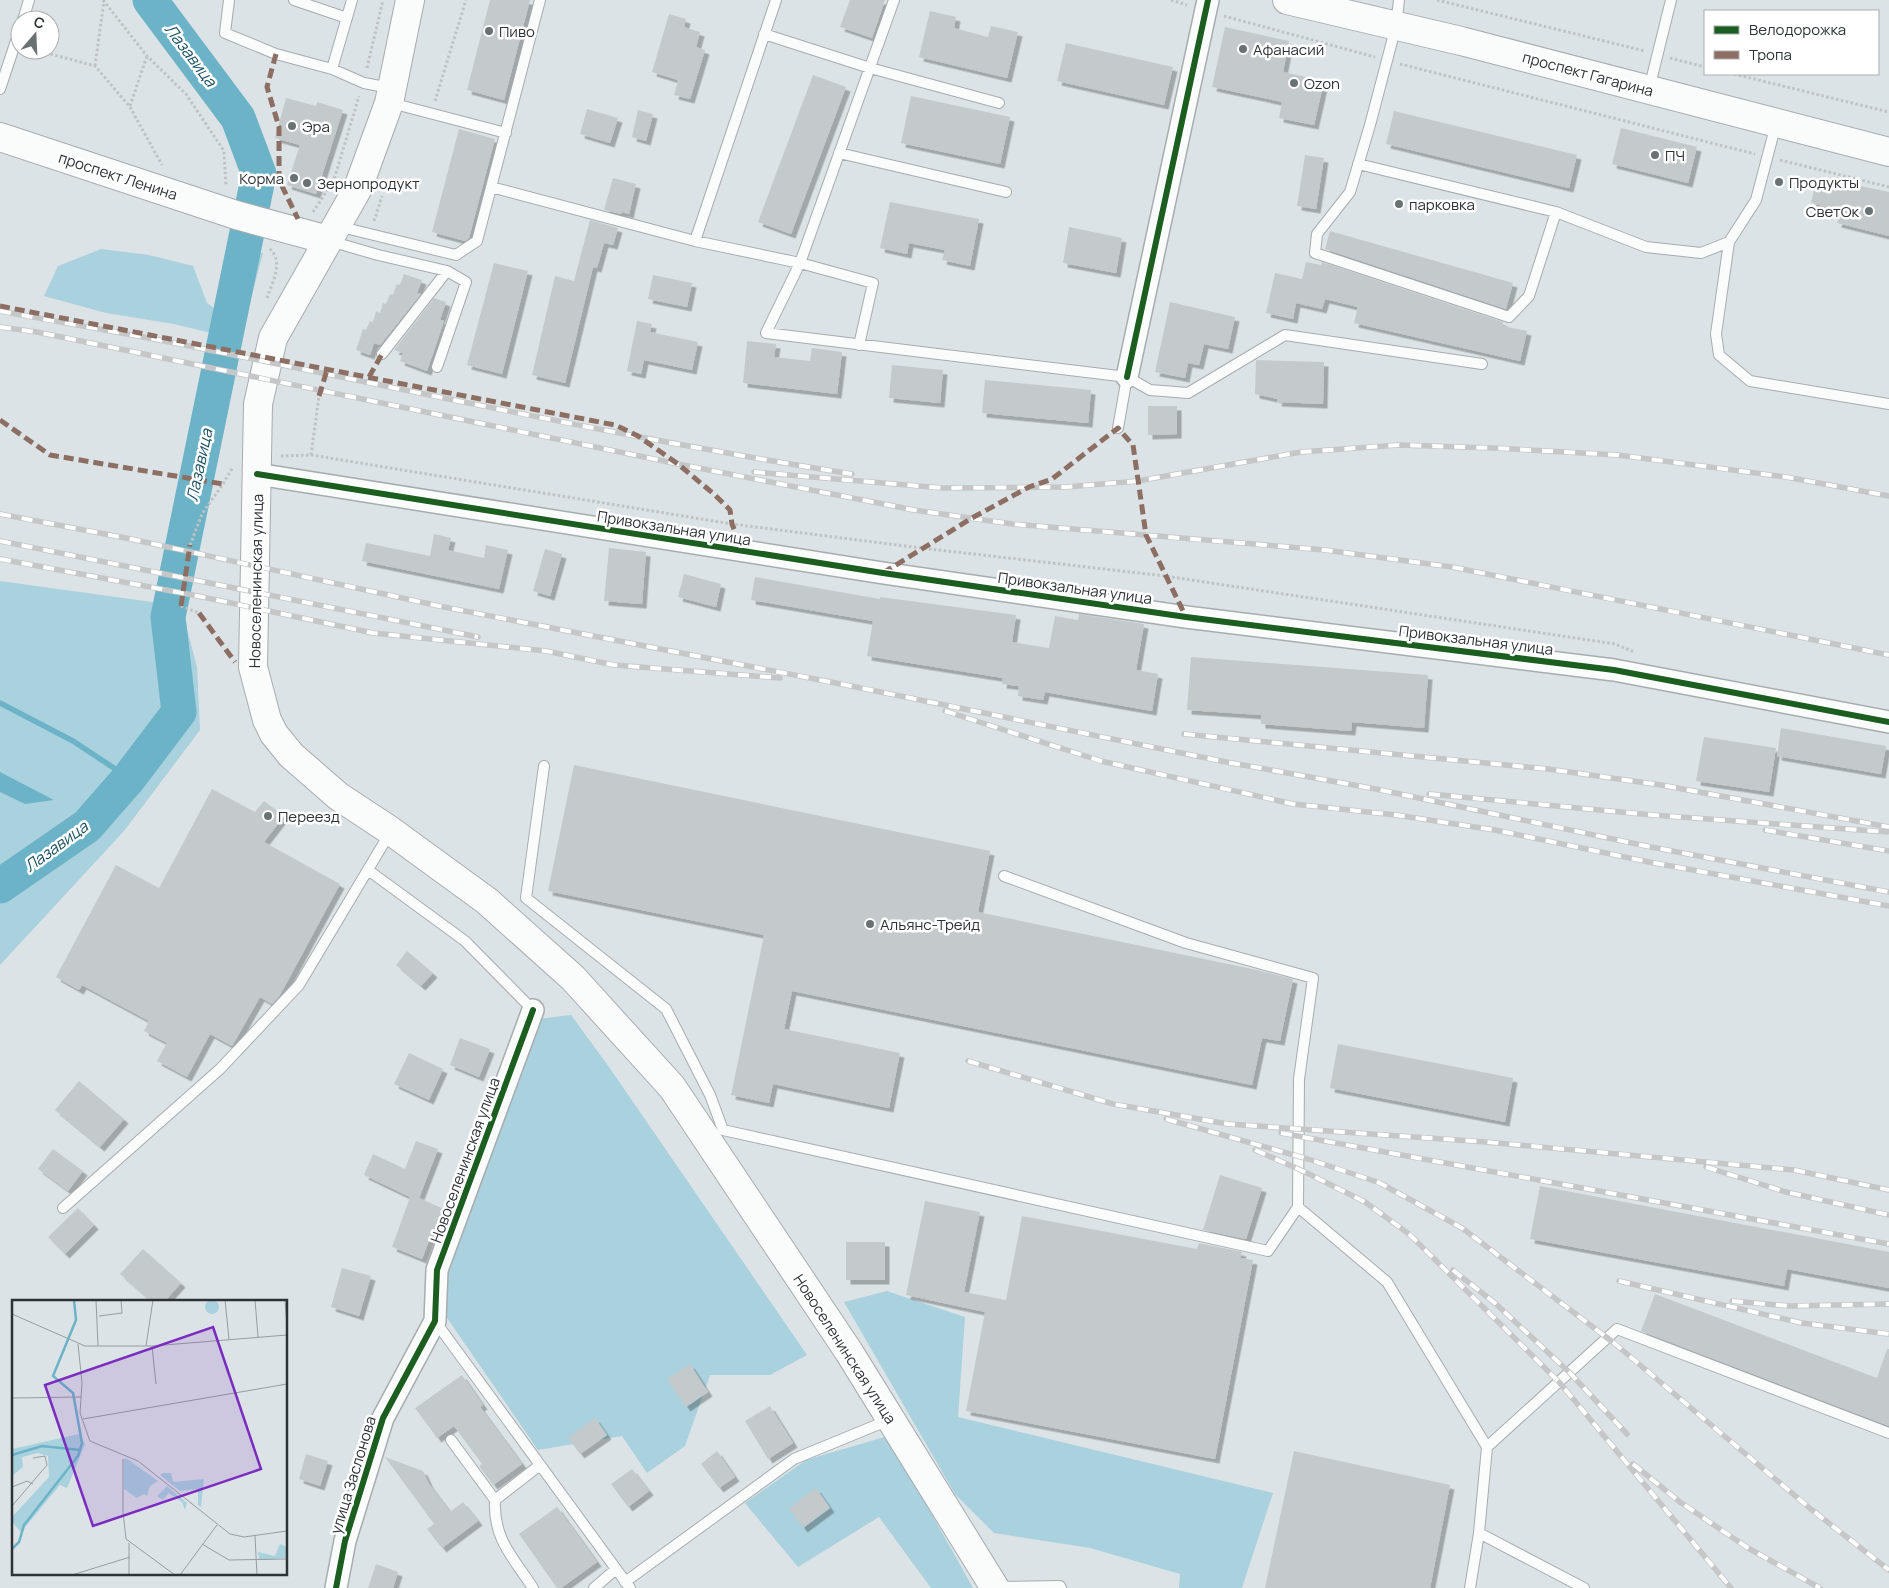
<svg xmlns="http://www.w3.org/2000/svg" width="1889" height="1588" font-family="Manrope,sans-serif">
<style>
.green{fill:#a9d1de}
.water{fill:#6db3c8}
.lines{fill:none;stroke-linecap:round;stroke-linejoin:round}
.stream{stroke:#6db3c8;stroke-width:5.5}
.river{stroke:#6db3c8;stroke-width:35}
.building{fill:#c4cacc;filter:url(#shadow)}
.lane-casing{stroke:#a7acae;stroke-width:12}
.street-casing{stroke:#a7acae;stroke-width:24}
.secondary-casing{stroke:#a7acae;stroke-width:30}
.path{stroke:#bfc2c3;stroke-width:3;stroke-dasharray:2.5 2.5;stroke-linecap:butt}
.lane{stroke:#fafbfb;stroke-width:10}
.street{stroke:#fafbfb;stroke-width:21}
.secondary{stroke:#fafbfb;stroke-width:28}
.rail-casing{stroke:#c4c6c7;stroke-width:5.5}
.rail{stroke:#fff;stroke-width:4;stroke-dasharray:11;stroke-linecap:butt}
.quiet{stroke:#8d6e63;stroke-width:5;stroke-dasharray:10 5;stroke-linecap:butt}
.cycleway-casing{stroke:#fff;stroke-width:9}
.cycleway{stroke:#1b5e20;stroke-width:6}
.poi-dot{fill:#6a7173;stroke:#fff;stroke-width:2}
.labels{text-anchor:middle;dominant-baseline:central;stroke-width:5;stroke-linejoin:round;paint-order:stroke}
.poi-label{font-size:15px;fill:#2d3335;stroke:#fff;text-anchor:start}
.street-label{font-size:15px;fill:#2d3335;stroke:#fff}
.water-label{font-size:16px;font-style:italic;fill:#1b5060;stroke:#fff}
.inset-river{fill:none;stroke:#6db3c8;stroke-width:2.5}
.inset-road{fill:none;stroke:#969d9f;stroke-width:1}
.view{fill:#7b2cbf;fill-opacity:0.15;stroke:#7b2cbf;stroke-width:2.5}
.inset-edge{fill:none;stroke:#2d3335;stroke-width:2.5}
</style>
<defs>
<filter id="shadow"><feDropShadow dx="4.5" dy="4.5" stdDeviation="0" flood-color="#0004"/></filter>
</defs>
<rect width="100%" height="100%" fill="#dce3e6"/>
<path class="green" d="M228,240L263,253L249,306L232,338L174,324L106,313L44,296L58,266L101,249L149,255L193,266L207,303L217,310L229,286L226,264Z
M0,581L181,606L197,667L200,730L124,831L0,965Z
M571,1015L609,1067L807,1355L770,1375H710L685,1446L647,1473L622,1436L538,1450L445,1315L444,1271L538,1019Z
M887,1291L965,1317L958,1417L1273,1493L1242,1588H1179L1180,1574L1090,1548L994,1533L955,1494L844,1302Z
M888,1436L973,1588H931L879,1517L798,1567L745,1503L806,1460Z"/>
<path class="water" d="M0,772L54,800L25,804L0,792Z"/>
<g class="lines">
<path class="stream" d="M0,703L73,741L129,778"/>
<path class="river" d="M0,886L87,826L129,778L179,712L168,617L259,174L238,118L150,0"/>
</g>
<path class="building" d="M490,0H530L504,100L467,90Z
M850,0H885L872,38L840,27Z
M930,11L956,17L954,28L988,37L991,26L1018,32L1007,78L919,57Z
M669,14L686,19L684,27L700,32L696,47L705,50L690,99L674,95L678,80L652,72Z
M1225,27L1289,41L1283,72L1324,81L1314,125L1279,118L1282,102L1212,87Z
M1066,43L1173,67L1164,105L1057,81Z
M813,75L846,87L791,234L758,222Z
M911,96L1010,117L1000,164L901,143Z
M286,98L316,106L317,102L343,110L316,194L287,185L300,145L275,138Z
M587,109L618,118L610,143L580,134Z
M638,110L653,114L646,141L632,137Z
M1394,111L1577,155L1569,188L1386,144Z
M1621,128L1697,147L1688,183L1612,164Z
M459,129L495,139L469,238L465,241L432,232Z
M1305,155L1324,158L1316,209L1297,206Z
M1817,177L1889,192V236L1837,223L1840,210L1811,203Z
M613,178L636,184L629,214L622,212L621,214L604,210Z
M890,202L979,219L970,266L942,260L945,250L909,243L907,254L880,248Z
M590,220L618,228L613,245L604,243L597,268L593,267L565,383L532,375L555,276L574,281Z
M1069,227L1122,238L1116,273L1063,263Z
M1330,231L1513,283L1506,309L1325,249Z
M1306,262L1321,265L1322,262L1503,322L1502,326L1527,331L1520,361L1354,323L1358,307L1325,299L1322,309L1296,303L1293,319L1266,313L1275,273L1302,279Z
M494,263L528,271L502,374L467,365Z
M404,274L422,280L417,293L421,294L380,345L374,343L370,355L356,350L363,329L366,330L370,321L373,322L376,311L380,313L383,303L386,304L390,294L393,295L397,284L400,285Z
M653,275L692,283L687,307L648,299Z
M434,298L446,302L440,320L444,321L427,371L400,361L403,353L394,350Z
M1170,302L1235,317L1228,349L1204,344L1199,365L1188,363L1185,378L1155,372Z
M637,321L652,324L650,332L698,342L692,370L644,360L641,374L627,371Z
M747,341L776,344L774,357L810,361L812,348L842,352L837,394L743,383Z
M1256,360L1324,362L1323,404L1277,402L1278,399L1255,394Z
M892,365L943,370L940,403L889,398Z
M985,380L1091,390L1088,423L982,413Z
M1148,406H1177V434L1148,435Z
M434,534L451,538L448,550L484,558L486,545L508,550L499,589L362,561L366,543L430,556Z
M609,548L646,552L642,604L604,601Z
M545,549L562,554L550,596L533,591Z
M684,574L721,584L716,607L678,597Z
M755,577L880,599V597L1016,615L1012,642L1049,648L1055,616L1078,620L1079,614L1144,624L1136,670L1158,674L1152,711L1045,692L1043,700L1018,696L1019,686L1002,684L1003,678L867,656L873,621L751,600Z
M1191,657L1428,675L1424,728L1352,722L1351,731L1261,724V715L1187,710Z
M1781,728L1886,746L1881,774L1777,756Z
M1704,737L1776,748L1769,792L1696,781Z
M574,765L990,851L978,912L1257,970L1293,979L1280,1041L1262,1038L1252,1085L792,991L784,1029L900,1053L889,1108L773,1084L769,1103L731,1095L764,935L548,891Z
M212,789L255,812L264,801L284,816L264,842L340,884L280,995L272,1004L260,997L232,1046L210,1034L187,1077L157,1061L167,1043L144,1031L149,1021L82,985L79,990L56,977L116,865L159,888Z
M407,951L433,973L421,986L396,965Z
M460,1038L490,1049L479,1077L450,1065Z
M1338,1044L1513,1078L1505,1122L1330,1088Z
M409,1053L443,1069L429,1100L394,1084Z
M79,1081L124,1119L100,1147L55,1110Z
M416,1141L438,1149L419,1198L446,1210L439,1228L435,1225L422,1259L392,1247L410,1197L364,1175L373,1154L405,1169Z
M53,1149L83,1171L68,1191L38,1169Z
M1220,1175L1262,1188L1246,1239L1203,1230Z
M1540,1186L1889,1252V1288L1787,1269L1784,1286L1530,1239Z
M925,1201L980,1212L964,1292L1006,1300L1022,1216L1197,1249L1199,1243L1242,1252L1240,1258L1253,1260L1215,1459L966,1411L985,1312L906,1295Z
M78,1208L94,1225L65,1254L48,1237Z
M846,1242H885V1280H846Z
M143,1249L181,1283L164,1302H152L120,1274Z
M342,1268L371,1276L359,1316L331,1307Z
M1655,1294L1877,1378L1887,1349H1889V1426L1641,1331Z
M690,1364L708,1392L686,1407L667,1379Z
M462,1375L483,1405L480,1407L522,1464L493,1485L479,1466L482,1464L454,1426L437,1438L415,1408Z
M770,1406L793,1443L768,1459L745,1421Z
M595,1418L607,1435L580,1454L568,1438Z
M717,1451L735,1477L719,1488L701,1464Z
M1294,1451L1450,1485L1430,1588H1265Z
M306,1454L328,1461L320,1486L299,1479Z
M385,1457L423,1471L429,1484L450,1512L463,1502L478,1521L442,1548L427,1529L434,1524Z
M632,1469L649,1491L628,1507L611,1484Z
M816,1488L830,1508L803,1528L789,1508Z
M557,1507L597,1562L561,1588H557L519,1534Z
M376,1564L398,1572L393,1588H368Z"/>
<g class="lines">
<g class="lane-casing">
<path id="lane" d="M229,0L225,33L276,54L332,69L364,83L390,88
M294,0L347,18
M894,0L800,263L766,333L1127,377L1150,390L1188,393L1285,335L1482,364
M1399,0L1396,26L1370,125L1350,192L1317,234L1315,253L1509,317L1529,296L1556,212
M23,20L29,0
M764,34L870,68L999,103
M332,69L352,0
M0,89L20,29
M1649,89L1671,0
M391,103L506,133
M839,153L1006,192
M1358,164L1556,212L1646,247L1701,253L1729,242L1756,200L1776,124
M491,187L695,241L800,263L873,283L859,345
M337,226L456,255L477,241L540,0
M330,241L378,255L447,271L382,354
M695,241L776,0
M1729,242L1716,334L1719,355L1750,381L1889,404
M437,367L466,282L447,271
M1118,428L1127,377
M544,766L526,898L666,1009L710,1095L723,1130L1268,1251L1298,1207L1299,1079L1313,978L1186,943L1004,876
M368,870L465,941L533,1010
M1298,1207L1387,1282L1487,1447L1617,1329L1889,1433
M63,1208L220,1069L299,985L391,831
M435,1321L630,1588
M451,1440L495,1500
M1487,1447L1479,1533L1584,1588
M625,1582L794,1459L889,1420
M995,1587L1060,1586L1061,1588
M533,1588C513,1557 493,1539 495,1500L540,1465
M594,1588L616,1569
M1470,1588L1479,1533"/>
</g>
<g class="street-casing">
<path id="street" d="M1127,377L1208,0
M257,474L883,573L1186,617L1614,670L1889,722
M336,1588L345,1541L383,1418L435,1321L437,1270L533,1010"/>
</g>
<g class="secondary-casing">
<path id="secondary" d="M410,0L389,103L358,188L273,338L258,404L253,667L267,720L274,734L291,755L338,796L391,831L487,901L573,978L672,1087L849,1352L995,1588
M1287,0L1461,41L1889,152
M0,137L236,215L328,240"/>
</g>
<path class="path" d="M103,0L147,56L186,94L224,151L226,186
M1171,0L1187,5
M1437,0L1645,51
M1224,16L1375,57
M36,50L95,66L130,107L162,165
M1670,58L1705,67
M1400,64L1755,154
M95,66L104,1
M367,68L383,0
M1734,74L1889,112
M435,101L466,0
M130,106L147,56
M1780,160L1889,187
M313,212L334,180L359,96
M374,221L382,196
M267,298C272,283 284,262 270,249
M311,455L319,396
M281,456L311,455L732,524L921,548L1165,576L1615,644L1634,652
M190,545L202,514L223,484L233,467
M181,606L199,613"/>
<use href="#lane" class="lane"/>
<use href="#street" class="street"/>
<use href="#secondary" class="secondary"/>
<g class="rail-casing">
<path id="rail" d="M0,311C63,323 126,333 189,346C409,390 629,439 852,474
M0,327L37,332L678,464L914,510L1012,524L1325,550L1452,567L1889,655
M754,472L942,488L1066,487L1138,481L1301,452L1399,445L1494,448L1618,455L1786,477L1889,496
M0,514L131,539L439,606L851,686L1221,761L1376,789L1651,847L1889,892
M0,541L478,637
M0,559L193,595L373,633L546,651L614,665L780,678
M945,711L1101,761L1293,804L1396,815L1495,830L1649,862L1889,906
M1184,734L1548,769L1661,785L1889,827
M1429,794L1653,815L1887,832
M1765,830L1889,851
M968,1061L1113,1104L1228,1124L1486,1142L1794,1170L1889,1190
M1166,1119L1308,1159L1380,1183L1462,1228L1614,1343L1812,1510L1889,1570
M1281,1133L1889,1244
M1255,1150L1305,1172L1365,1202L1409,1234L1559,1382L1731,1588
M1706,1167L1786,1192L1889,1215
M1453,1270L1496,1304L1569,1372L1627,1434
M1619,1281L1802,1323L1889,1334
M1732,1301L1789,1306L1889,1304
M1633,1464L1680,1502L1748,1548L1820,1588"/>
</g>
<use href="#rail" class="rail"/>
<path class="quiet" d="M276,54L267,87L279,127V180L298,219
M0,306L615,425L638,436L678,464L715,495L730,510L732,524L743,552
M369,377L382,354
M319,396L327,370
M0,420L50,455L223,484
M883,573L972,518L1029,487L1052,479L1118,428L1133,445L1146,535L1186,617
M181,606L190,545
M199,613L235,662"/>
<g class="cycleway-casing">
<path id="cycleway" d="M1127,377L1208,0
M257,474L883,573L1186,617L1614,670L1889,722
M336,1588L345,1541L383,1418L435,1321L437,1270L533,1010"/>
</g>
<use href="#cycleway" class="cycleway"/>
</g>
<g class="poi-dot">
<circle cx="489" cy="31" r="5"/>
<circle cx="1243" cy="49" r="5"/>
<circle cx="1294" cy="83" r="5"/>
<circle cx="292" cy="126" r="5"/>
<circle cx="1655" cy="155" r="5"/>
<circle cx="294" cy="178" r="5"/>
<circle cx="1779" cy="182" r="5"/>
<circle cx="307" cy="183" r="5"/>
<circle cx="1399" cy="204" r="5"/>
<circle cx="1869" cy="211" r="5"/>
<circle cx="268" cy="816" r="5"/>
<circle cx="870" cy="924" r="5"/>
</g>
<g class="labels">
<g class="poi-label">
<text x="499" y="31">Пиво</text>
<text x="1253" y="49">Афанасий</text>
<text x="1304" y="83">Ozon</text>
<text x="302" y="126">Эра</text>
<text x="1665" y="155">ПЧ</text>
<text x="284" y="178" text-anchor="end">Корма</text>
<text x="1789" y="182">Продукты</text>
<text x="317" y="183">Зернопродукт</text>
<text x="1409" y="204">парковка</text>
<text x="1859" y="211" text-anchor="end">СветОк</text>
<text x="278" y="816">Переезд</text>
<text x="880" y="924">Альянс-Трейд</text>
</g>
<g class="street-label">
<text transform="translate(1588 74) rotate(15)">проспект Гагарина</text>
<text transform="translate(118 176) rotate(18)">проспект Ленина</text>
<text transform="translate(674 528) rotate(9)">Привокзальная улица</text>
<text transform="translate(256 581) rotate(-89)">Новоселенинская улица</text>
<text transform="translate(1075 588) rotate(8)">Привокзальная улица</text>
<text transform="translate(1476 640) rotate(7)">Привокзальная улица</text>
<text transform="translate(465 1160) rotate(-70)">Новоселенинская улица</text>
<text transform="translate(845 1349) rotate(57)">Новоселенинская улица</text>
<text transform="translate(353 1475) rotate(-73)">улица Заслонова</text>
</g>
<g class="water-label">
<text transform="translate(191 55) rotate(53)">Лазавица</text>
<text transform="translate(199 465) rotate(-78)">Лазавица</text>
<text transform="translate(56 846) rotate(-36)">Лазавица</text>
</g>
</g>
<g transform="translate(12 1300)">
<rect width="275" height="275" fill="#dce3e6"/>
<path d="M193 7a7 7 0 1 1 14 0a7 7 0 1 1-14 0ZM67,134L73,144L55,188L48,185L9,232L0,222V217L37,177L36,156L26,153L10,157L11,167L0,176V149ZM114,158L146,181L138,186L135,196L132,194L125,198L112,189V159ZM151,173H159L161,182L192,179L189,207L186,205V189L168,191L148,175ZM155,186L175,203L173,210L170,202L157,193L151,200L145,196ZM268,244L275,247V258L247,260L246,252L263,256Z" fill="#a9d1de"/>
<path class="inset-river" d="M0,155L30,146L68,150M0,249L7,242L12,225L66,156L70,143L61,93L41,76L64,20L62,0"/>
<path class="inset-road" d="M84,0L86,46M213,0L217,39M243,0L246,37M273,0L275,26M0,14L73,46H140L275,35M87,16L110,13L109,0M66,44L70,83L68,113L78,141L126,161L218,234L232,237L275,231M134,46L141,0M140,46L144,84M0,98L69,97M71,119L275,84M111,159V212L114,239L163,275M0,187L15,181L21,184M0,206L35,165L33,156L21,158M243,236L245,275M190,244L217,260L275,259M60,275L118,257M117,275V243M168,275L205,225"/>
<path class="view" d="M201,27L249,169L81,226L33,85Z"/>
<rect width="275" height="275" class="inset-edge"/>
</g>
<rect x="1704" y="10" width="175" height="65" fill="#ffffff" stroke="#abadae"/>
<rect x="1714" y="26" width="25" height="8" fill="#1b5e20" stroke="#abadae"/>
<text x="1749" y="35" font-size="15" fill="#2d3335">Велодорожка</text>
<rect x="1714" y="51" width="25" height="8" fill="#8d6e63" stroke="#abadae"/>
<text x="1749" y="60" font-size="15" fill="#2d3335">Тропа</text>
<g transform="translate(35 35) rotate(19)"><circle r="24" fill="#ffffff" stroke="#abadae"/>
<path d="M0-4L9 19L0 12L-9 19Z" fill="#6a7173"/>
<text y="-8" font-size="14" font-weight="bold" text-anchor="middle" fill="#2d3335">С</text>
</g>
</svg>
